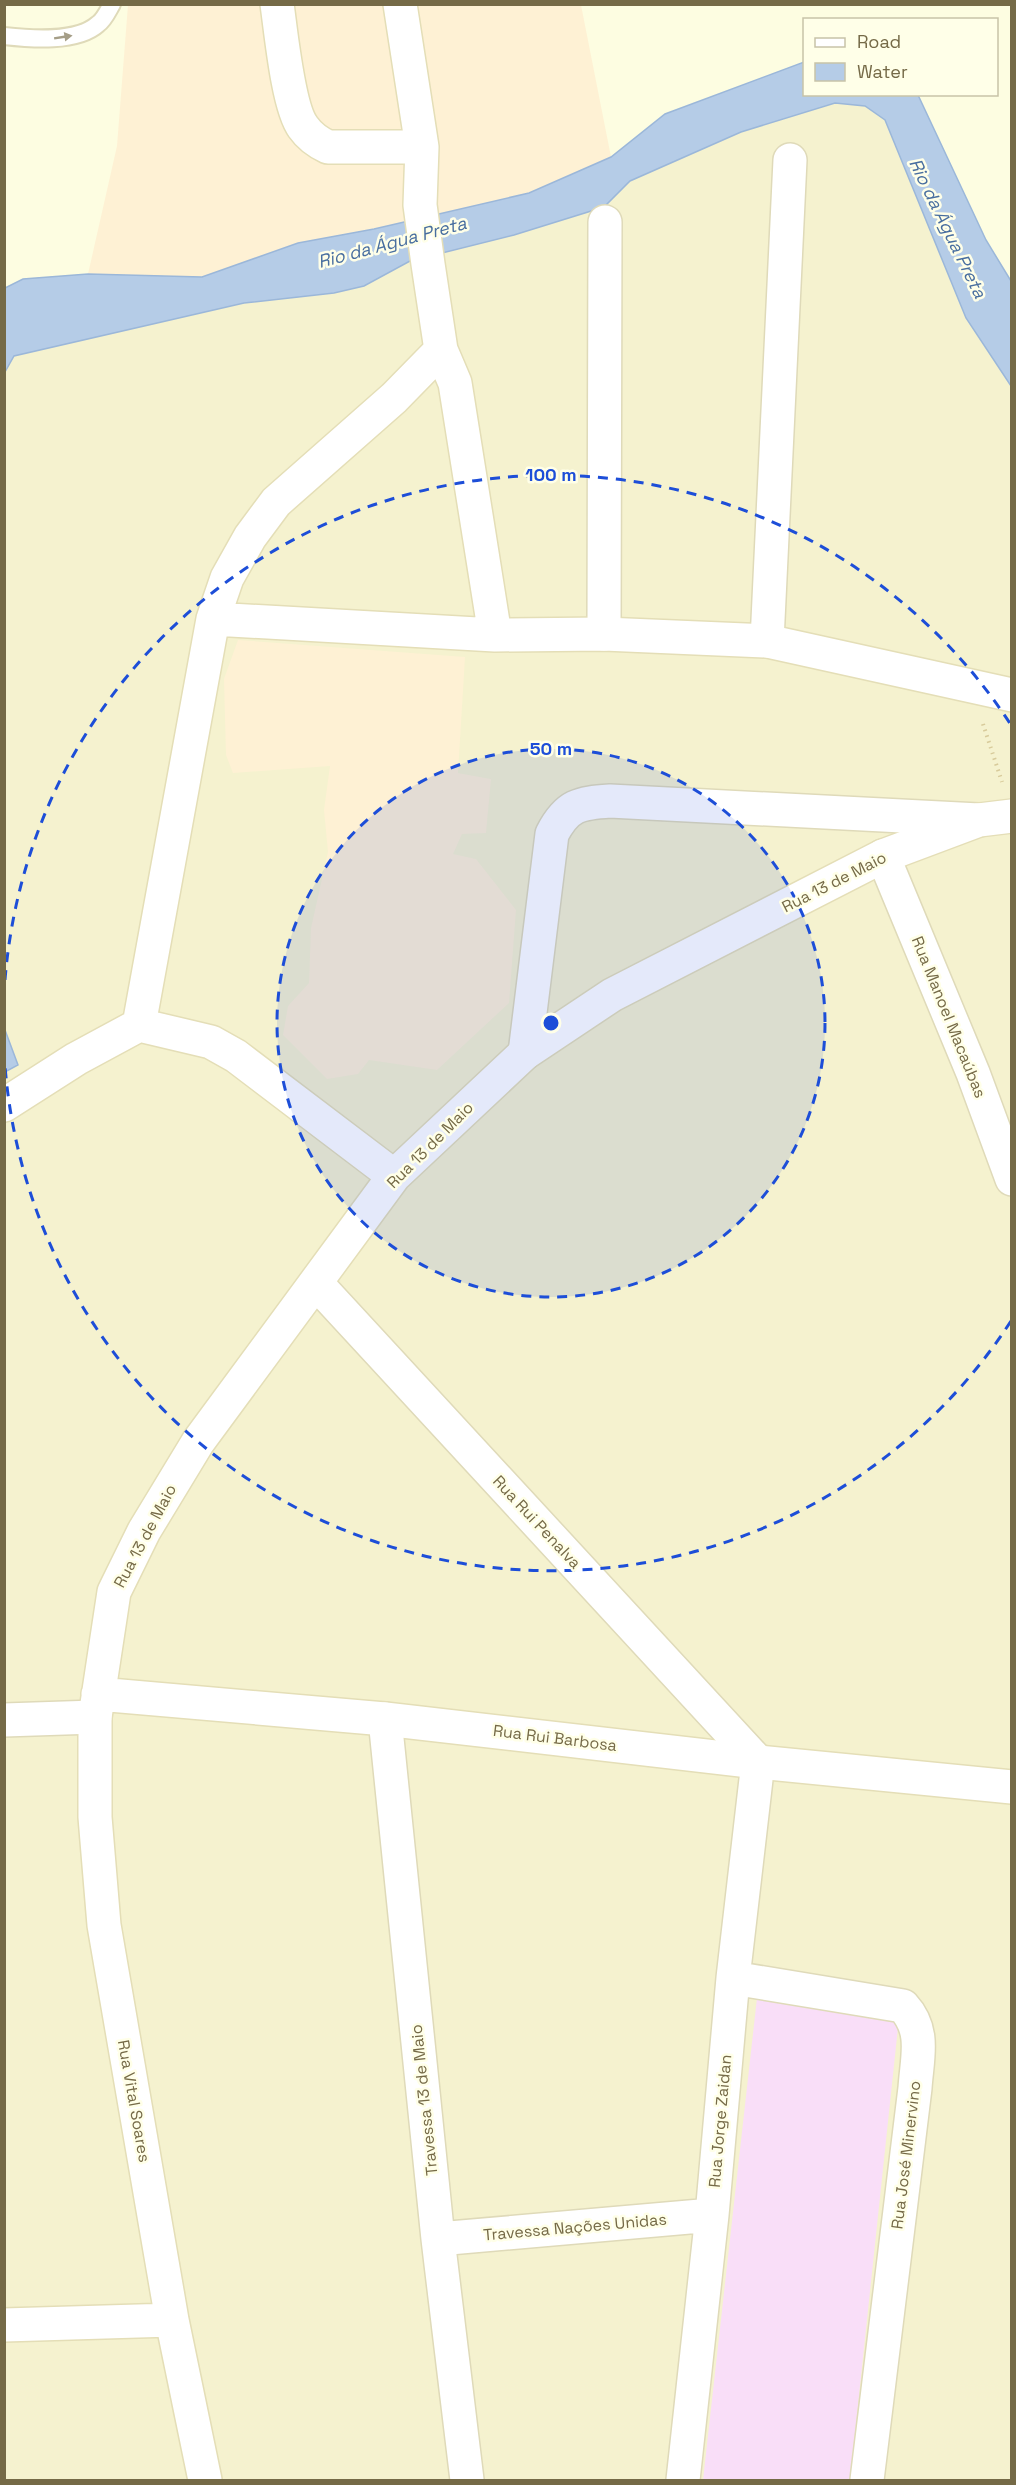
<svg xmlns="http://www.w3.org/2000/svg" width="1016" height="2485" font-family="'Space Grotesk',sans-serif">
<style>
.residential{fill:#f5f2cf}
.commercial{fill:#fef1d4}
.education{fill:#f9def8}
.water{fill:#b5cce7;stroke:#9bb7d9;stroke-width:1.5}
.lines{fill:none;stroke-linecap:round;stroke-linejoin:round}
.lane-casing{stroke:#dfdab9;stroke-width:20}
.street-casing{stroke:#dfdab9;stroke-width:36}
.secondary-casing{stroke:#e4deb7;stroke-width:36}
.path{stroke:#d8cb9b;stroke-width:4;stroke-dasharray:1.5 4.5;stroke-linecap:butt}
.lane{stroke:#fff;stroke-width:16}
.street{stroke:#fff;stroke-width:33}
.secondary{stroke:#fff;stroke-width:33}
.oneway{fill:#a59e87}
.ring{fill:none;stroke:#1d4ed8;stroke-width:3;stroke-dasharray:10 8}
.labels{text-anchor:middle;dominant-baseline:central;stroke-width:5;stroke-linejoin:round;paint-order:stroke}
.street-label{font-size:16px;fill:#756a47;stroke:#ffffe8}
.water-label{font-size:18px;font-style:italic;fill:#486e9f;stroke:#ffffe8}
.centre{fill:#1d4ed8;stroke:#ffffe8;stroke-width:3}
.ring-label{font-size:18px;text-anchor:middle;font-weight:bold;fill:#1d4ed8;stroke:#ffffe8;stroke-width:5;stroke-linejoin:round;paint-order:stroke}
</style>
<rect width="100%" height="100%" fill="#fdfde1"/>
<path class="residential" d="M835,103L865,106L885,120L966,318L1011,386V2480H5L4,1072L18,1065L5,1030L4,372L14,356L244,303L334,293L364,286L410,261L514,235L604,207L630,181L741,132Z"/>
<path class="commercial" d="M128,5H581L611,157L529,193L374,229L298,243L202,277L88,274L117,146Z
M238,640L465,657L458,773L491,779L486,833L462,834L453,854L476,859L516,910L509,1003L437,1070L369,1060L358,1074L327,1079L283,1035L288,1006L309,983L311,928L328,852L324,810L330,766L233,773L226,755L224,679Z"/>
<path class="education" d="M757,1998L899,2018L850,2480H703Z"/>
<path class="water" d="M804,62V94L918,95L986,240L1011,281V386L966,318L885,120L865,106L835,103L741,132L630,181L604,207L514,235L410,261L364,286L334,293L244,303L14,356L5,372V288L23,279L88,274L202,277L298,243L374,229L529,193L611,157L665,114Z
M5,1030L18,1065L5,1072H4Z"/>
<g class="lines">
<g class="lane-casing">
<path id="lane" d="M4,36C31,39 77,43 98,24C104,20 108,11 112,4"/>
</g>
<g class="street-casing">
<path id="street" d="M604,634L605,222
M767,641L790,160
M883,856L973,1073L1012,1179
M525,1053L552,834C567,805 579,803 610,801L979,820
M316,1283L758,1762L733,1978L712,2215L683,2480
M385,1719L438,2239L467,2480
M4,1720L95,1717
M733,1978L903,2006C926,2031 917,2057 915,2088L867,2480
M438,2239L712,2215"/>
</g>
<g class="secondary-casing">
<path id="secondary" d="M277,4C281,32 288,107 303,127C310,137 317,142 328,147H422
M400,4L422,147L420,205L428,264L441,350L455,383L495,635
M213,619L495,635L604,634L767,641L1012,695
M139,1025L213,619L227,578L250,537L276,502L394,398L441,350
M4,1105L76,1059L139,1025L211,1042L236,1056L394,1176
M98,1694L385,1719L758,1762L1012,1787
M4,2325L172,2320
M205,2480L172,2320L104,1925L95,1817V1717L114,1592L144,1531L198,1442L394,1176L525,1053L612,995L883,856L979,820L1012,816"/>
</g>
<path class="path" d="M983,724L1002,782"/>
<use href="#lane" class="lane"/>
<use href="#street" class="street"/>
<use href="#secondary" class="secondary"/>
</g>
<defs><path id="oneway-solid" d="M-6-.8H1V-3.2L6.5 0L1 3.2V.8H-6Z" transform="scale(1.5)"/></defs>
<use class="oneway" href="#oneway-solid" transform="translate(63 37) rotate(-9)"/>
<circle cx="551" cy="1023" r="274" fill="#1d4ed8" fill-opacity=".12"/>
<g class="ring">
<circle cx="551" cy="1023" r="274"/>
<path d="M1011 1321A548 548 0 0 1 5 1066M5 980A548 548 0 0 1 1011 725"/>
</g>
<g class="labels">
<g class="street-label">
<text transform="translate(834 882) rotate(-27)">Rua 13 de Maio</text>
<text transform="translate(949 1017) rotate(68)">Rua Manoel Macaúbas</text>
<text transform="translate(430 1145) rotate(-45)">Rua 13 de Maio</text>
<text transform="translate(537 1522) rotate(47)">Rua Rui Penalva</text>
<text transform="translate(145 1536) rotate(-62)">Rua 13 de Maio</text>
<text transform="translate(555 1738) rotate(7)">Rua Rui Barbosa</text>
<text transform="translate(424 2100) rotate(-96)">Travessa 13 de Maio</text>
<text transform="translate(134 2101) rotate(80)">Rua Vital Soares</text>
<text transform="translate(720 2121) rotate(-85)">Rua Jorge Zaidan</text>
<text transform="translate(906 2155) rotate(-83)">Rua José Minervino</text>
<text transform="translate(575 2227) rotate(-5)">Travessa Nações Unidas</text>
</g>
<g class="water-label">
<text transform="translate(948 228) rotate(64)">Rio da Água Preta</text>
<text transform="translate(392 242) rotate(-15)">Rio da Água Preta</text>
</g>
</g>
<circle cx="551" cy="1023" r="9" class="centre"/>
<g class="ring-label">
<text x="551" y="481">100 m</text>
<text x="551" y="755">50 m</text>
</g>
<rect width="1016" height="2485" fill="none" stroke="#756a47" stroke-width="12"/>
<rect x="803" y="18" width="195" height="78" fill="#ffffe8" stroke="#c8c3a8" stroke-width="1.5"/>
<rect x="815" y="38" width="30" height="9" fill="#ffffff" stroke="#c8c3a8" stroke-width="1.5"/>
<text x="857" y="48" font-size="18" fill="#756a47">Road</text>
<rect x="815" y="63" width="30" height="18" fill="#b5cce7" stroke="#c8c3a8" stroke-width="1.5"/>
<text x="857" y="78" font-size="18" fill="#756a47">Water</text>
</svg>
